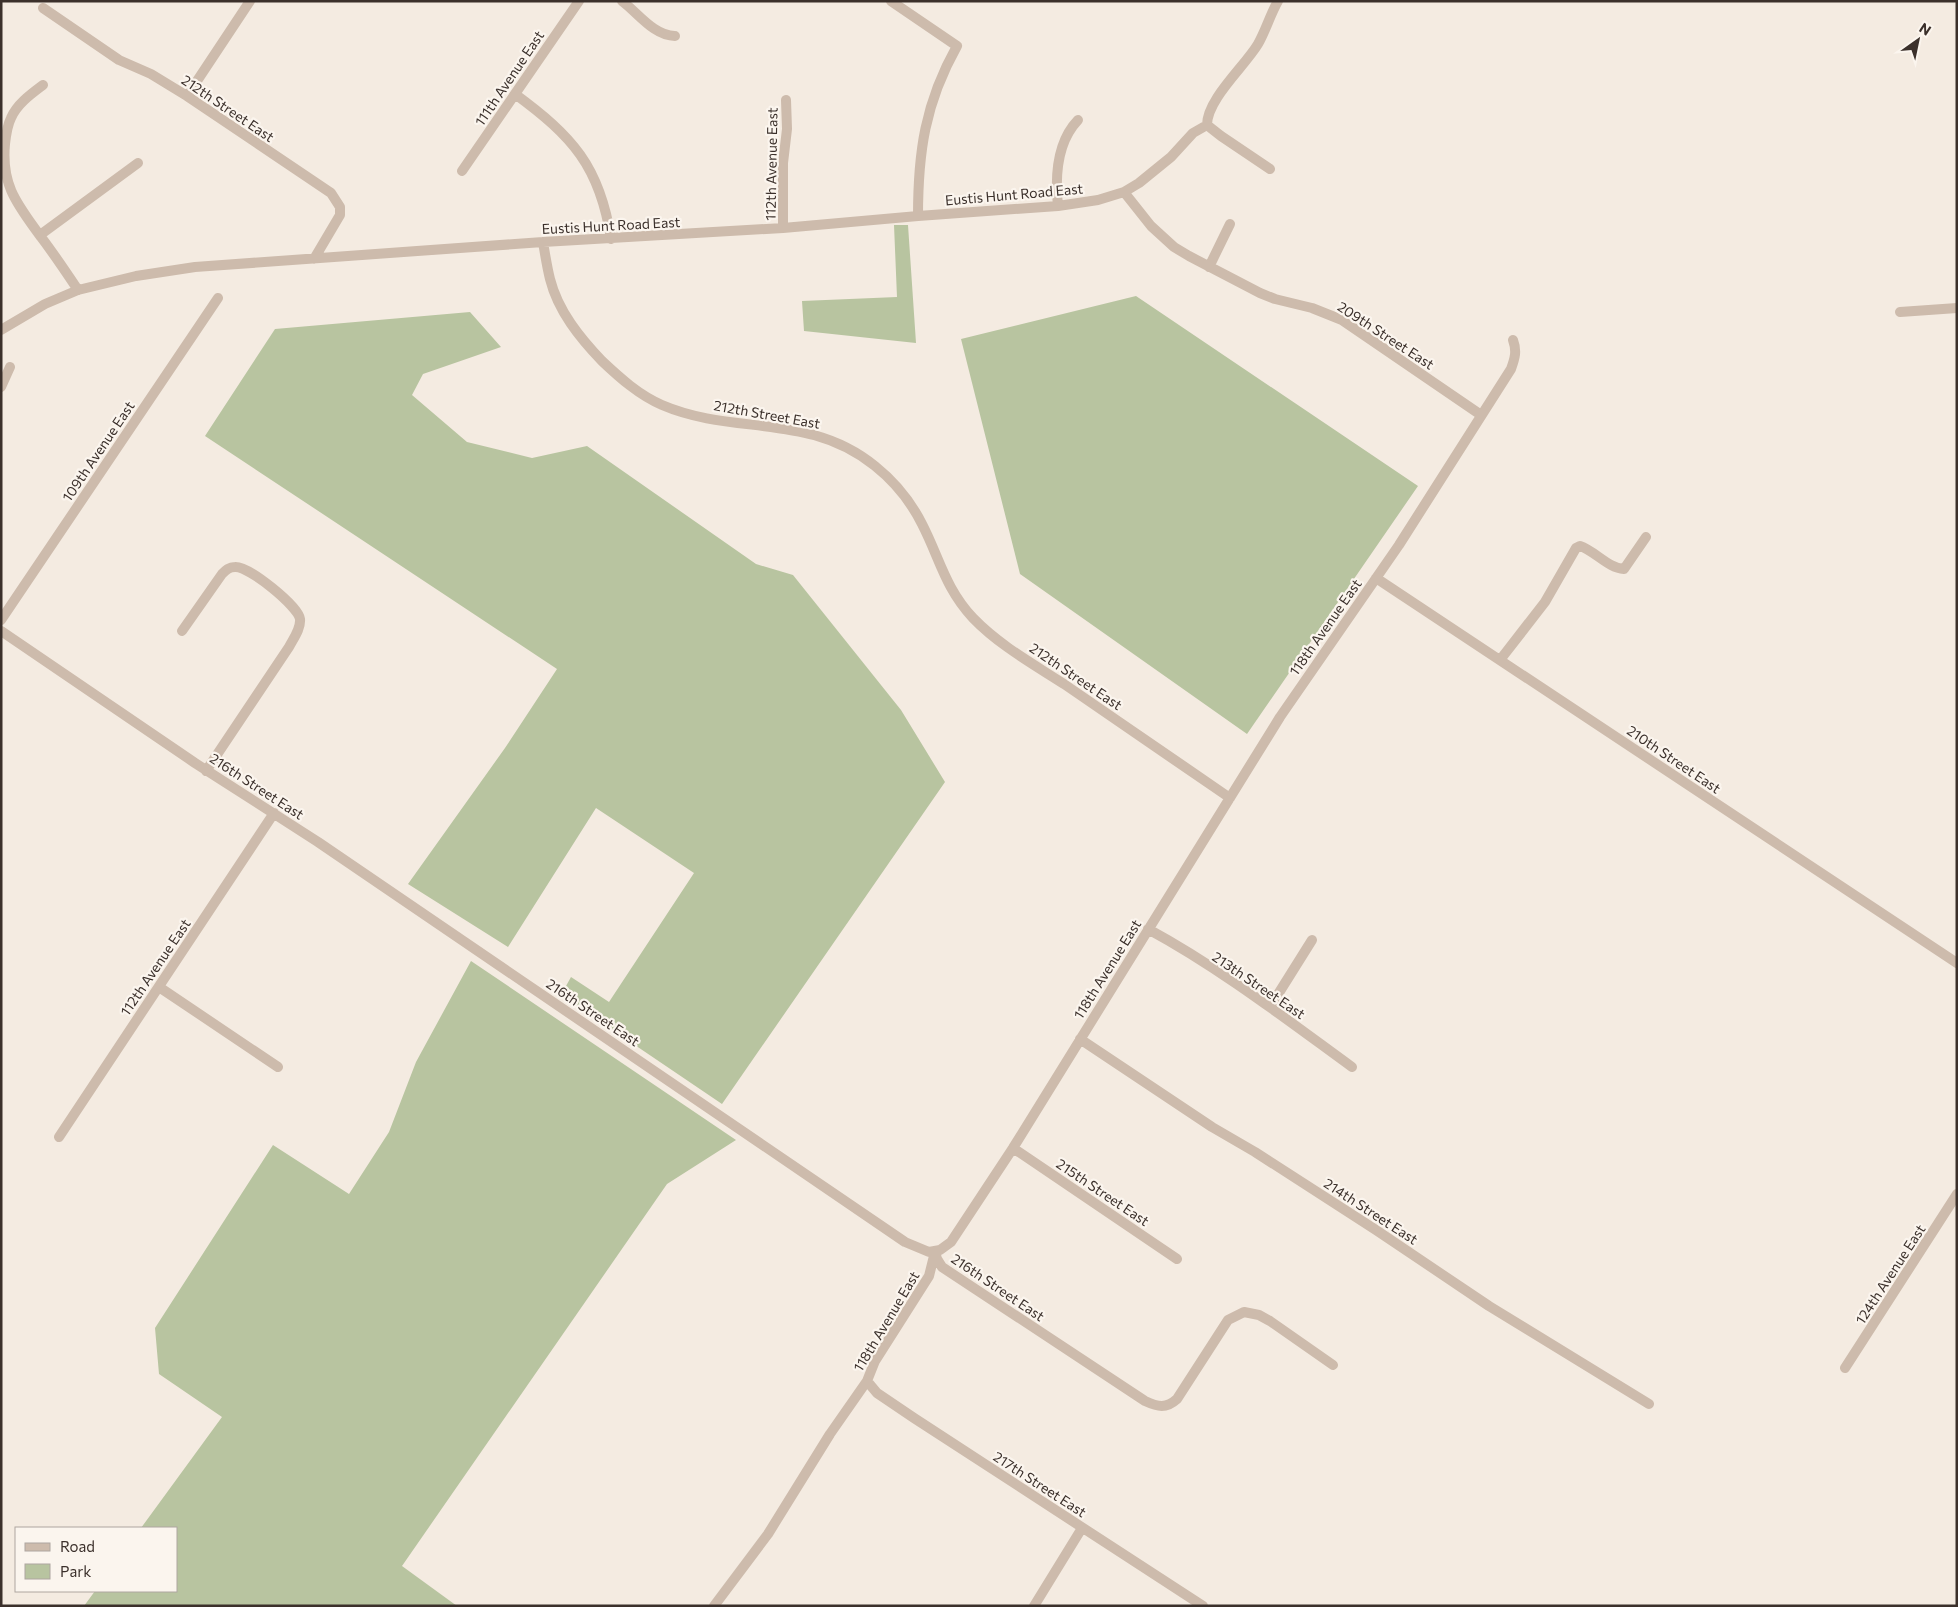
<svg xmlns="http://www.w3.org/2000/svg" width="1958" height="1607" font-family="Commissioner,sans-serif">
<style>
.green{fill:#b8c4a0}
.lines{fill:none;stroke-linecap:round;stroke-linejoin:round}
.minor{stroke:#cdbbac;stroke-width:10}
.labels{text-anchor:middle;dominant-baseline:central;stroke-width:4.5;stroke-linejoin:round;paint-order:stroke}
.street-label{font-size:14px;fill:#3b302b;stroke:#fbf5ee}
</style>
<rect width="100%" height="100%" fill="#f4ebe1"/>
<path class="green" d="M894,225H908L916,343L804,331L802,301L897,297Z
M1136,296L1418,486L1247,734L1020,574L961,339Z
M470,312L501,347L423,374L412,395L467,442L532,458L587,446L756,564L793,575L901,710L945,782L722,1104L561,995L571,977L609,1002L694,873L596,808L508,947L408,884L505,748L557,669L205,436L275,329Z
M471,961L736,1140L667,1184L402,1566L457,1606H84L95,1591H176V1528H141L222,1417L159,1374L155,1328L273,1145L349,1194L389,1132L416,1062Z"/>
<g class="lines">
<path class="minor" d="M622,1C638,13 654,36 675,36
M891,1L957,46C925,103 918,152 918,216
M43,8L119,60L151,74L187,96L331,193L340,207V215L314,259
M43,85C31,94 17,104 11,118C7,126 6,135 5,144C1,186 18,205 41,237C54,254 66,272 78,290
M515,94C572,136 600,166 611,239
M187,96L250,1
M1207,125C1207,99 1245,66 1258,44C1266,30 1270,15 1278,1
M1207,125L1221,136L1270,169
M462,171L579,1
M1124,192L1151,226L1174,247L1189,256L1260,293L1275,299L1312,308L1342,320L1481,415
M1058,206C1055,177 1056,143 1078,120
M783,228V163L787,129L786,100
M40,235L138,163
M543,242C545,254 547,267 550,279C558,311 580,338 602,361C620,378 639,395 662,405C734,436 809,412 875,466C895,482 911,502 922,524C940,559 945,588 973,618C999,645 1033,664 1064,684C1119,722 1174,760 1230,798
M1209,267L1230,224
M1900,312L1957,308
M1,330L45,304L78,290L136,276L195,267L543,242L783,228L918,216L1058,206L1098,200L1124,192L1139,183L1171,157L1193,133L1207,125
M1,387L10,367
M1376,578L1957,963
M1,620L218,298
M1,631L195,763L318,842L905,1242L929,1252L940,1250L951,1242L1013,1148L1280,717L1399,545L1511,369C1515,358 1517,351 1513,340
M182,631L222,574C226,570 229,567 235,567C249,566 298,606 300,619C301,629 293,639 289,647L206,771
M1500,660L1545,602L1576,548L1580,546C1595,551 1608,568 1624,569L1646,537
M1148,929C1220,968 1286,1019 1352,1067
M159,987L278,1067
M1270,1007L1312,940
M1080,1039L1212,1127L1255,1152L1376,1230L1489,1306L1649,1404
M59,1137L274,813
M1013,1148L1177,1259
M935,1251L937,1259L942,1267L1145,1401C1158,1407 1166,1409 1177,1399L1228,1320L1244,1312L1259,1315L1270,1321L1333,1365
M1845,1368L1957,1194
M867,1381L877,1393L914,1418L1203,1606
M714,1606L768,1534L830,1434L867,1381L875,1361L929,1276L935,1252
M1034,1606L1082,1528"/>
</g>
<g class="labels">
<g class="street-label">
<text transform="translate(509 78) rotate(-56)">111th Avenue East</text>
<text transform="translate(228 108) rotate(34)">212th Street East</text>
<text transform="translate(771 164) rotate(-89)">112th Avenue East</text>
<text transform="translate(1014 194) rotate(-5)">Eustis Hunt Road East</text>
<text transform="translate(611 225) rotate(-3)">Eustis Hunt Road East</text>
<text transform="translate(1386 335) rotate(33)">209th Street East</text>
<text transform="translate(767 414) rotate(10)">212th Street East</text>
<text transform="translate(98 451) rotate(-56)">109th Avenue East</text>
<text transform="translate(1325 627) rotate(-55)">118th Avenue East</text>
<text transform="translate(1076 676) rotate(34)">212th Street East</text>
<text transform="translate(1674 759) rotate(34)">210th Street East</text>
<text transform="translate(257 786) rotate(33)">216th Street East</text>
<text transform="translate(155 967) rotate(-56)">112th Avenue East</text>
<text transform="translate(1107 969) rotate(-58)">118th Avenue East</text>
<text transform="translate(1259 985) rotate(34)">213th Street East</text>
<text transform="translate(593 1012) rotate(34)">216th Street East</text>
<text transform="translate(1103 1192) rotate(34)">215th Street East</text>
<text transform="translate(1371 1211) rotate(33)">214th Street East</text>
<text transform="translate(1890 1274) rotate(-57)">124th Avenue East</text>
<text transform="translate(998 1287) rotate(34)">216th Street East</text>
<text transform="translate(886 1321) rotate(-59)">118th Avenue East</text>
<text transform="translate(1040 1484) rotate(33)">217th Street East</text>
</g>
</g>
<rect width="1958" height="1607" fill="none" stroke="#3b302b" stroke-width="5"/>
<rect x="15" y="1527" width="162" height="65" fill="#fbf5ee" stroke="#aea6a0"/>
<rect x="25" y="1543" width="25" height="8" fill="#cdbbac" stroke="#aea6a0"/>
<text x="60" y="1552" font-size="15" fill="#3b302b">Road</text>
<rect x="25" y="1564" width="25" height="15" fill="#b8c4a0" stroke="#aea6a0"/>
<text x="60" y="1577" font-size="15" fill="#3b302b">Park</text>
<g transform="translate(1918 40) rotate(33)" stroke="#fbf5ee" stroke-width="4" paint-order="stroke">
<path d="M0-4L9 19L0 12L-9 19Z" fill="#3b302b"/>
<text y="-8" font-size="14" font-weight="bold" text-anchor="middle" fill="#3b302b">N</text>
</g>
</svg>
